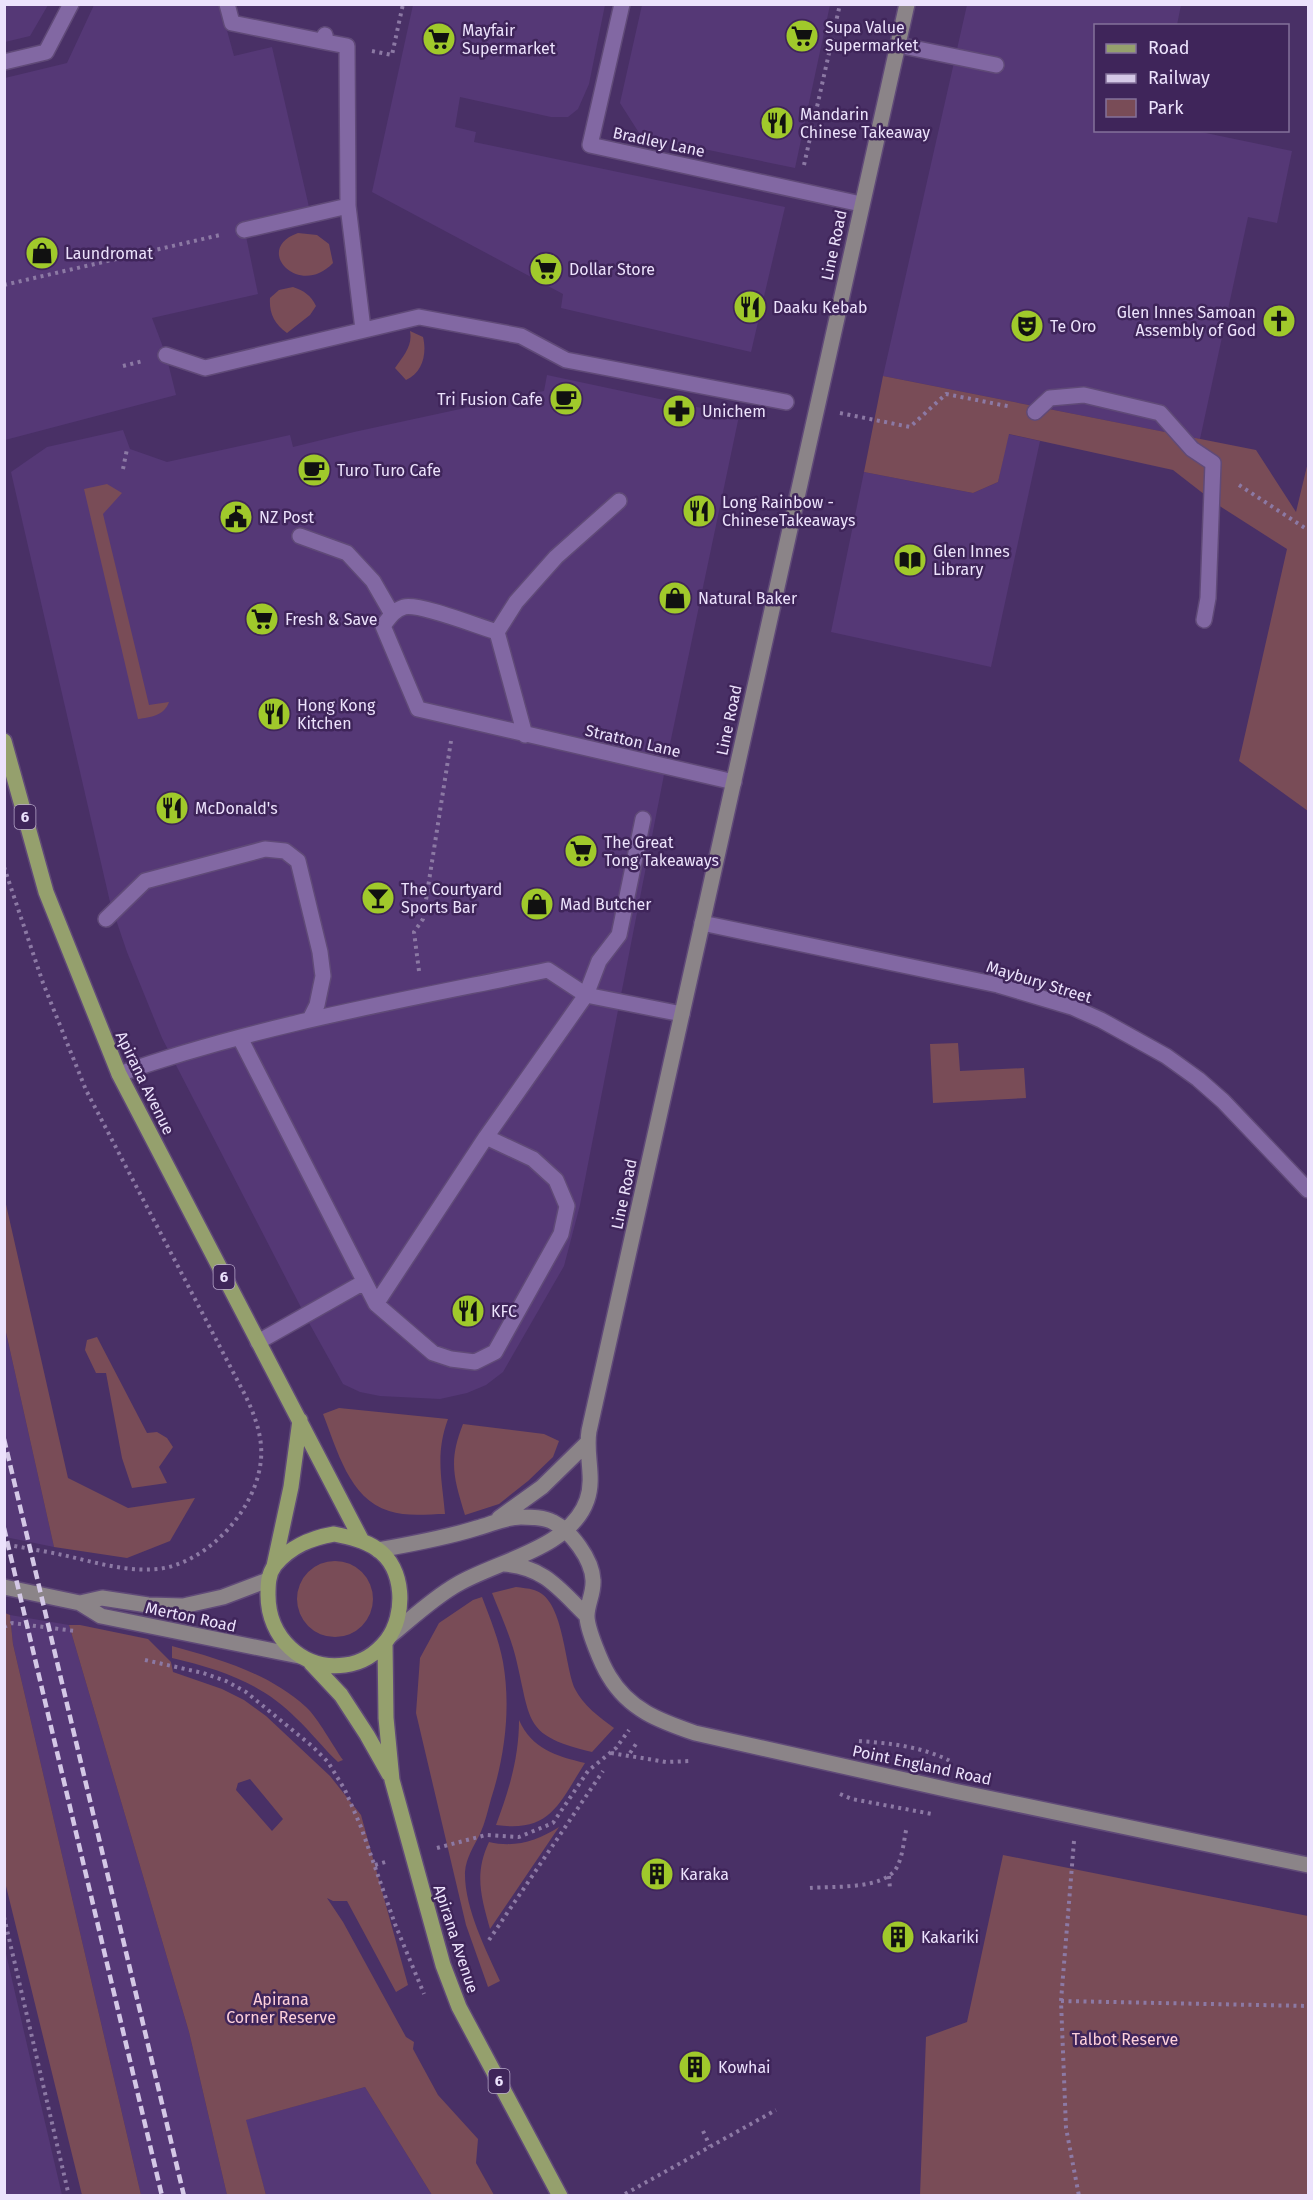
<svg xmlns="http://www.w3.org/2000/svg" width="1313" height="2200" font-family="'Fira Sans',sans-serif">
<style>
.built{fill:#553876}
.green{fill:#794c57;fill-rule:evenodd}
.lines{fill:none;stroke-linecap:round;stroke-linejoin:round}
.lane-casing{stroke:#604a78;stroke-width:18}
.street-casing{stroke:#604a78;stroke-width:18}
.secondary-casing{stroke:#604a78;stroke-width:18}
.primary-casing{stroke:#604a78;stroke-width:18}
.path{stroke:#8c79a4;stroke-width:4;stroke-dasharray:3 4.5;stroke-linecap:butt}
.lane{stroke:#8268a3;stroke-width:15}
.street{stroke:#8268a3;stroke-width:15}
.secondary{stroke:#8b8488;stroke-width:15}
.primary{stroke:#95a06d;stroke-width:15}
.rail{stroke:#d4c8e6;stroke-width:4.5;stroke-dasharray:9 4.5;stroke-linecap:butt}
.labels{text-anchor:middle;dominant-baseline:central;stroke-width:5;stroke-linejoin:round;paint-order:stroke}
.shield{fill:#3f255a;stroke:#b8a9cb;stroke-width:1.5}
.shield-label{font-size:15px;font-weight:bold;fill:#ece2fc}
.poi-label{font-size:16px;fill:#ece2fc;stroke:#3f255a;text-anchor:start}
.street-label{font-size:16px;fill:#ece2fc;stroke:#3f255a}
.park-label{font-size:16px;fill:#fdd0da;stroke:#3f255a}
</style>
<rect width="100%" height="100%" fill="#493066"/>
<path class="built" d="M4,5L5,4L48,5L30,36L5,42Z
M94,5H220L234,56L272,47L309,207L243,222L258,294L152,318L166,355L176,395L5,440V78L67,63Z
M605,5L589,84L578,109L568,117H551L460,97L455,127L476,132L474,142L785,207L751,352L561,308L563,294L372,192L413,5Z
M642,5H830L795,168L641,136L620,103Z
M967,5H1181L1177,25L1096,26V130L1196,131L1292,151L1277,223L1248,217L1200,439L883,376Z
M547,375L739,416L670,744L580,1205L564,1266L503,1372L486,1385L467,1393L440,1399L380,1396L360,1392L343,1384L308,1321L162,1038L127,952L110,902L11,472L47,447L123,430L130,449L167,462L290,435L293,447L354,432L544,391Z
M1008,434L1040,441L991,667L831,632L864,472L973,493L998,482Z
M5,1328L54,1547L5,1537Z
M10,1615L69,1625L189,2032L227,2195H141L13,1644Z
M4,1945L40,2101L62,2195H5Z
M365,2087L432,2195H266L245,2120Z"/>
<path class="green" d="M298,233L317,235L329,244L333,263C299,299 252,249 298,233Z
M293,287C304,291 311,295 316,306L310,315L287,333C274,324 269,313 270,298L279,290Z
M410,331L423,337C427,353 423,373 406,380L395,368C403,356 413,346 410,331Z
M883,376L1256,450L1296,512L1308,462V811L1239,761L1287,549L1218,505L1173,470L1009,434L998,482L973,493L864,472Z
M107,484L122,493L103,514L149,705L169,702C164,716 151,717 138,719L84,489Z
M958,1043L960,1071L1024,1068L1026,1098L933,1103L930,1044Z
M5,1200L68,1478L128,1508L195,1498L170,1541L127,1558L54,1547L5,1328Z
M97,1337L147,1433L157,1432L167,1438L173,1447L159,1467L167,1483L132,1488L122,1458L106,1373H96L85,1350L87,1340Z
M339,1408L448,1419C435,1454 442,1479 445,1514C428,1514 406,1517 389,1511C349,1499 337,1449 323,1414Z
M463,1424L544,1434L559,1441L553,1457L528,1481L499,1504L465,1515C454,1478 448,1462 463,1424Z
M297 1599a38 38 0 1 1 76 0a38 38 0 1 1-76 0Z
M516,1587C522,1588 528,1588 534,1590C564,1598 564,1664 575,1689C583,1705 599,1717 614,1728L592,1752C525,1736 531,1723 517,1663C512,1639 501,1616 492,1593Z
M482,1597C490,1618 499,1640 503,1662C511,1707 505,1756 491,1799C488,1810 485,1823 480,1834C474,1846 466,1858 465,1872C464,1907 486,1950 500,1981L488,1987L466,1925L416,1713L420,1658L439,1623L473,1600Z
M5,1613L10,1615L13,1644L141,2195H82L5,1882Z
M69,1625H80L148,1639L171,1662L173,1672L222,1689L244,1700L266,1716L330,1776L361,1815L408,1985L396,1992L347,1901H333L327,1898L343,1922L406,2037L414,2042L413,2049L438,2095L478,2139L476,2163L494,2195H432L365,2087L246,2120L266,2195H227L189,2032ZM250,1779L283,1819L272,1831L236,1790L238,1783Z
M172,1646C219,1659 269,1673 306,1707C318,1718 333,1746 343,1760L338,1762C323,1748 311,1732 296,1718C262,1683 219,1669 172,1658Z
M519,1720C532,1749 556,1756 585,1763C559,1803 551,1833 496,1825C509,1790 519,1758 519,1720Z
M559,1827L490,1929C481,1896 474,1874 489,1842C515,1848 537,1841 559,1827Z
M1003,1855L1308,1916V2195H920L926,2037L967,2022Z"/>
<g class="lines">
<g class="lane-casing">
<path id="lane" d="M622,4L590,145L861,204
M898,45L996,65
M4,62L46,52L71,4
M1035,412L1050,398L1084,395L1160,413L1192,449L1213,463L1208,598L1204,620
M300,536L347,553L373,581L392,614
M497,632C479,627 420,603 404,607C394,610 389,618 383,626L418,709L734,782
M497,632L516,602L556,557L619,501
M497,632L525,735
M106,919L145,881L265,849L285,851L298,861L320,952L323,976L317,1005L310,1019
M240,1038L376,1304L486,1137L586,995L599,961L619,935L643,819
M119,1074C258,1025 404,1000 548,970L586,995L682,1014
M376,1304L433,1353L451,1359L475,1362L495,1352L561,1234L567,1206L556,1180L533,1159L486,1137
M258,1342L364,1282"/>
</g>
<g class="street-casing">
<path id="street" d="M227,4L232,23L326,42
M325,35L326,42L347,46L348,206L363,329
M244,230L348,206
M166,355L205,368L419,317L521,336L566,360L786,402
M702,923L998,985L1072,1007L1101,1020L1166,1056L1198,1079L1223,1101L1308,1190"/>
</g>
<g class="secondary-casing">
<path id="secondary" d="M499,1518L542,1487L587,1443
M378,1550C412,1544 445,1538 477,1528C492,1524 505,1517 521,1517C531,1517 544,1517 553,1522C571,1531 592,1559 593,1580C594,1593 587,1604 587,1616C587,1629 602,1665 609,1676C629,1710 660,1721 695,1733L954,1791L1308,1865
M504,1564C545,1567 560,1590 587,1616
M4,1587L80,1603L102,1598L148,1605L183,1606L223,1597L268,1580
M80,1603L101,1616L299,1656
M390,1636C411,1619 432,1599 456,1585C496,1561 570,1549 587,1500C595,1477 585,1454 589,1431L907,4"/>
</g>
<g class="primary-casing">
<path id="primary" d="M4,741L46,892L119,1074L362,1541
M334,1534C349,1537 364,1540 377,1549C405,1568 406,1615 387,1640C376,1654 362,1663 345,1665C302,1671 268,1637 268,1595C268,1585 268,1574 275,1565C291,1546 311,1538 334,1534Z
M274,1566L291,1487L300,1420
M385,1643L386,1718L392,1780L443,1965L459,2007L560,2196
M311,1663L341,1695L367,1735L389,1774"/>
</g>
<path class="path" d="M372,51L392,55L403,4
M804,165L840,4
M4,285L220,235
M123,366L143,361
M840,413L910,427L946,394L1012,407
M123,469L127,449
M1239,485L1308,530
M4,867L43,983L86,1090L244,1393C254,1413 263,1436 261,1459C257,1509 208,1563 158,1569C125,1572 94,1562 63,1555C44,1551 24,1548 4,1544
M419,971L414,932L423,919L451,741
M4,1627L12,1623L75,1631
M145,1660L203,1673L226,1681L246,1692L312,1746L328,1762L345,1790L361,1827L395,1924L424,1994
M859,1741C890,1743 923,1747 950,1761
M611,1753L666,1762L690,1761
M630,1753L638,1741
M840,1794L852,1799L932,1814
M1074,1841L1061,2001L1066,2128L1079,2196
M437,1848L486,1835L519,1837L553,1823L588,1771L616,1748L629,1730
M375,1865L389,1861
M889,1876L890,1889
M810,1888C833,1886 885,1890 897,1867C903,1856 904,1838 907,1826
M4,1917L69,2196
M489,1940L603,1771
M1061,2001L1308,2006
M703,2131L710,2146
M625,2194L776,2110"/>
<use href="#lane" class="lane"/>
<use href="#street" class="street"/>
<use href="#secondary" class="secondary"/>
<use href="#primary" class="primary"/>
<path class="rail" d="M4,1439L184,2196
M4,1528L162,2196"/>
</g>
<defs>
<g id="supermarket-disc" transform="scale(1.725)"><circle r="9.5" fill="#a0c92b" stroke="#3f255a"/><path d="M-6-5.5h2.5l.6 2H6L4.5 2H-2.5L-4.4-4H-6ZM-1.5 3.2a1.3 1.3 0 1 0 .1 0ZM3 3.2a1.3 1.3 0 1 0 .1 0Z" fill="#111"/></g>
<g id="restaurant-disc" transform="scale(1.725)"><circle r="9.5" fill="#a0c92b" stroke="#3f255a"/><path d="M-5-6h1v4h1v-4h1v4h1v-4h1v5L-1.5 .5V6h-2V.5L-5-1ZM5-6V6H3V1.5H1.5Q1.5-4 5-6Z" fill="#111"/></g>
<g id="shop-disc" transform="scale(1.725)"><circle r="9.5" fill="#a0c92b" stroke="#3f255a"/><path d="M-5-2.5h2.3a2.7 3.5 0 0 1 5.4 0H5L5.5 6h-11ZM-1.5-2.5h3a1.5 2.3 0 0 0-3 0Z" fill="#111"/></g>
<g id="church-disc" transform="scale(1.725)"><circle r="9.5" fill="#a0c92b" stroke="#3f255a"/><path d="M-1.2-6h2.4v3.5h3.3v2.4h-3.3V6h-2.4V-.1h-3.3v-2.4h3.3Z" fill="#111"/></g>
<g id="theatre-disc" transform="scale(1.725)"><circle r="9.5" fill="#a0c92b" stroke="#3f255a"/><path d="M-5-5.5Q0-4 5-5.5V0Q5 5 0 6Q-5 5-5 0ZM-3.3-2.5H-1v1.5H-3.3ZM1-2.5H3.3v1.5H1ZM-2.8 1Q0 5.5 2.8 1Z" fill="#111"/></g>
<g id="cafe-disc" transform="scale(1.725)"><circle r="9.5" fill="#a0c92b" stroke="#3f255a"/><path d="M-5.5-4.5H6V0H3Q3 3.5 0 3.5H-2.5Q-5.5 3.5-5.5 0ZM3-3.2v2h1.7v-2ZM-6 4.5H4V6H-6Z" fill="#111"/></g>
<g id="pharmacy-disc" transform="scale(1.725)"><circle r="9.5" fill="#a0c92b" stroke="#3f255a"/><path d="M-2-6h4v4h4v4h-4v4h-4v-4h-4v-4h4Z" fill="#111"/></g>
<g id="civic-disc" transform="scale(1.725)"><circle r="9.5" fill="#a0c92b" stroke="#3f255a"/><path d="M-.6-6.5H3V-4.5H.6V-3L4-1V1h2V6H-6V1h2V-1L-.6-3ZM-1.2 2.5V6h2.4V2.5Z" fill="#111"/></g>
<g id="library-disc" transform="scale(1.725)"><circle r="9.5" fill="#a0c92b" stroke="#3f255a"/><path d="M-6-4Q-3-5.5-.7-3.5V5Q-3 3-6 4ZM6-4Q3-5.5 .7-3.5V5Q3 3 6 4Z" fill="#111"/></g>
<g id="bar-disc" transform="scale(1.725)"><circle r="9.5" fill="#a0c92b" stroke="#3f255a"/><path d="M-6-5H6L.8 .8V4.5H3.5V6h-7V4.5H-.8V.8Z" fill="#111"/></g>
<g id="building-disc" transform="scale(1.725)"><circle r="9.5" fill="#a0c92b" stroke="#3f255a"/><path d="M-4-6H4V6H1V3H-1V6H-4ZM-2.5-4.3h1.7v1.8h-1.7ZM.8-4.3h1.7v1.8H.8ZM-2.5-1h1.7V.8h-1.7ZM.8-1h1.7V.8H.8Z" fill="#111"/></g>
</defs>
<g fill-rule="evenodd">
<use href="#supermarket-disc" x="802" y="36"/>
<use href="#supermarket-disc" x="439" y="39"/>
<use href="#restaurant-disc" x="777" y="123"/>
<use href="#shop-disc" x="42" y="253"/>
<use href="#supermarket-disc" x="546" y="269"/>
<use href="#restaurant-disc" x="750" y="307"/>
<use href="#church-disc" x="1279" y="321"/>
<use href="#theatre-disc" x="1027" y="326"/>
<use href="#cafe-disc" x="566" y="399"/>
<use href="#pharmacy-disc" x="679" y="411"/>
<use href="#cafe-disc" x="314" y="470"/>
<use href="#restaurant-disc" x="699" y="511"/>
<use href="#civic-disc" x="236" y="517"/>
<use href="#library-disc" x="910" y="560"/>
<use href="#shop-disc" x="675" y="598"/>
<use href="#supermarket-disc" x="262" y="619"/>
<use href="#restaurant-disc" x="274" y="714"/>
<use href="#restaurant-disc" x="172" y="808"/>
<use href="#supermarket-disc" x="581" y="851"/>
<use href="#bar-disc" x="378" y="898"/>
<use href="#shop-disc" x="537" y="904"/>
<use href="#restaurant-disc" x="468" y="1311"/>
<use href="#building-disc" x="657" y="1874"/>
<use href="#building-disc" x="898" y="1937"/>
<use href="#building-disc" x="695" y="2067"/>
</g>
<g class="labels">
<g class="shield">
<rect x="14.5" y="805" width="21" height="24" rx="4.5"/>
<rect x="213.5" y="1265" width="21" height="24" rx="4.5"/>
<rect x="488.5" y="2069" width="21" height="24" rx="4.5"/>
</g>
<g class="shield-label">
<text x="25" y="817">6</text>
<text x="224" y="1277">6</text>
<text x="499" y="2081">6</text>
</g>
<g class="poi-label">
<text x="825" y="27">Supa Value<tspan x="825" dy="18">Supermarket</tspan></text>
<text x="462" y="30">Mayfair<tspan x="462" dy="18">Supermarket</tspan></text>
<text x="800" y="114">Mandarin<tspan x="800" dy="18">Chinese Takeaway</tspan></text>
<text x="65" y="253">Laundromat</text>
<text x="569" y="269">Dollar Store</text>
<text x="773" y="307">Daaku Kebab</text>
<text x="1256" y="312" text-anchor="end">Glen Innes Samoan<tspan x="1256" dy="18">Assembly of God</tspan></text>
<text x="1050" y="326">Te Oro</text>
<text x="543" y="399" text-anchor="end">Tri Fusion Cafe</text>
<text x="702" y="411">Unichem</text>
<text x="337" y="470">Turo Turo Cafe</text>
<text x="722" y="502">Long Rainbow -<tspan x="722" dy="18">ChineseTakeaways</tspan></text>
<text x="259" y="517">NZ Post</text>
<text x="933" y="551">Glen Innes<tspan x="933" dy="18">Library</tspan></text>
<text x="698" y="598">Natural Baker</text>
<text x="285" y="619">Fresh &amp; Save</text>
<text x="297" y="705">Hong Kong<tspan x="297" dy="18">Kitchen</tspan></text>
<text x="195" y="808">McDonald's</text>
<text x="604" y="842">The Great<tspan x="604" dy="18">Tong Takeaways</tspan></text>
<text x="401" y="889">The Courtyard<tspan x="401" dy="18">Sports Bar</tspan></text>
<text x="560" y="904">Mad Butcher</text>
<text x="491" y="1311">KFC</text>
<text x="680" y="1874">Karaka</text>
<text x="921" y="1937">Kakariki</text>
<text x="718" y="2067">Kowhai</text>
</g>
<g class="street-label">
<text transform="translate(659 142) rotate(12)">Bradley Lane</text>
<text transform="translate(834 245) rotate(-78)">Line Road</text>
<text transform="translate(729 720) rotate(-78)">Line Road</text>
<text transform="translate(633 741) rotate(13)">Stratton Lane</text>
<text transform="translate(1039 982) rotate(17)">Maybury Street</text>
<text transform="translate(145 1083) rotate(64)">Apirana Avenue</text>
<text transform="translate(624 1194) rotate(-78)">Line Road</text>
<text transform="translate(191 1617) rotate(12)">Merton Road</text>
<text transform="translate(922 1765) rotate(12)">Point England Road</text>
<text transform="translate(456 1939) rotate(72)">Apirana Avenue</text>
</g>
<g class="park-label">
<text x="281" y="1999">Apirana<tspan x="281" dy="18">Corner Reserve</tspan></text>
<text x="1125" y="2039">Talbot Reserve</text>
</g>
</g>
<rect width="1313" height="2200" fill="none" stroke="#ece2fc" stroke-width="12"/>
<rect x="1094" y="24" width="195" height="108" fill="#3f255a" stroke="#84719b" stroke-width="1.5"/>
<rect x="1106" y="44" width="30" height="9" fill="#95a06d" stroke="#84719b" stroke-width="1.5"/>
<text x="1148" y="54" font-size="18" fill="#ece2fc">Road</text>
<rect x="1106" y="74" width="30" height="9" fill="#d4c8e6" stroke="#84719b" stroke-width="1.5"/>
<text x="1148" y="84" font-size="18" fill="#ece2fc">Railway</text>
<rect x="1106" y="99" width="30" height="18" fill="#794c57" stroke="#84719b" stroke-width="1.5"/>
<text x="1148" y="114" font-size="18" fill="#ece2fc">Park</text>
</svg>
